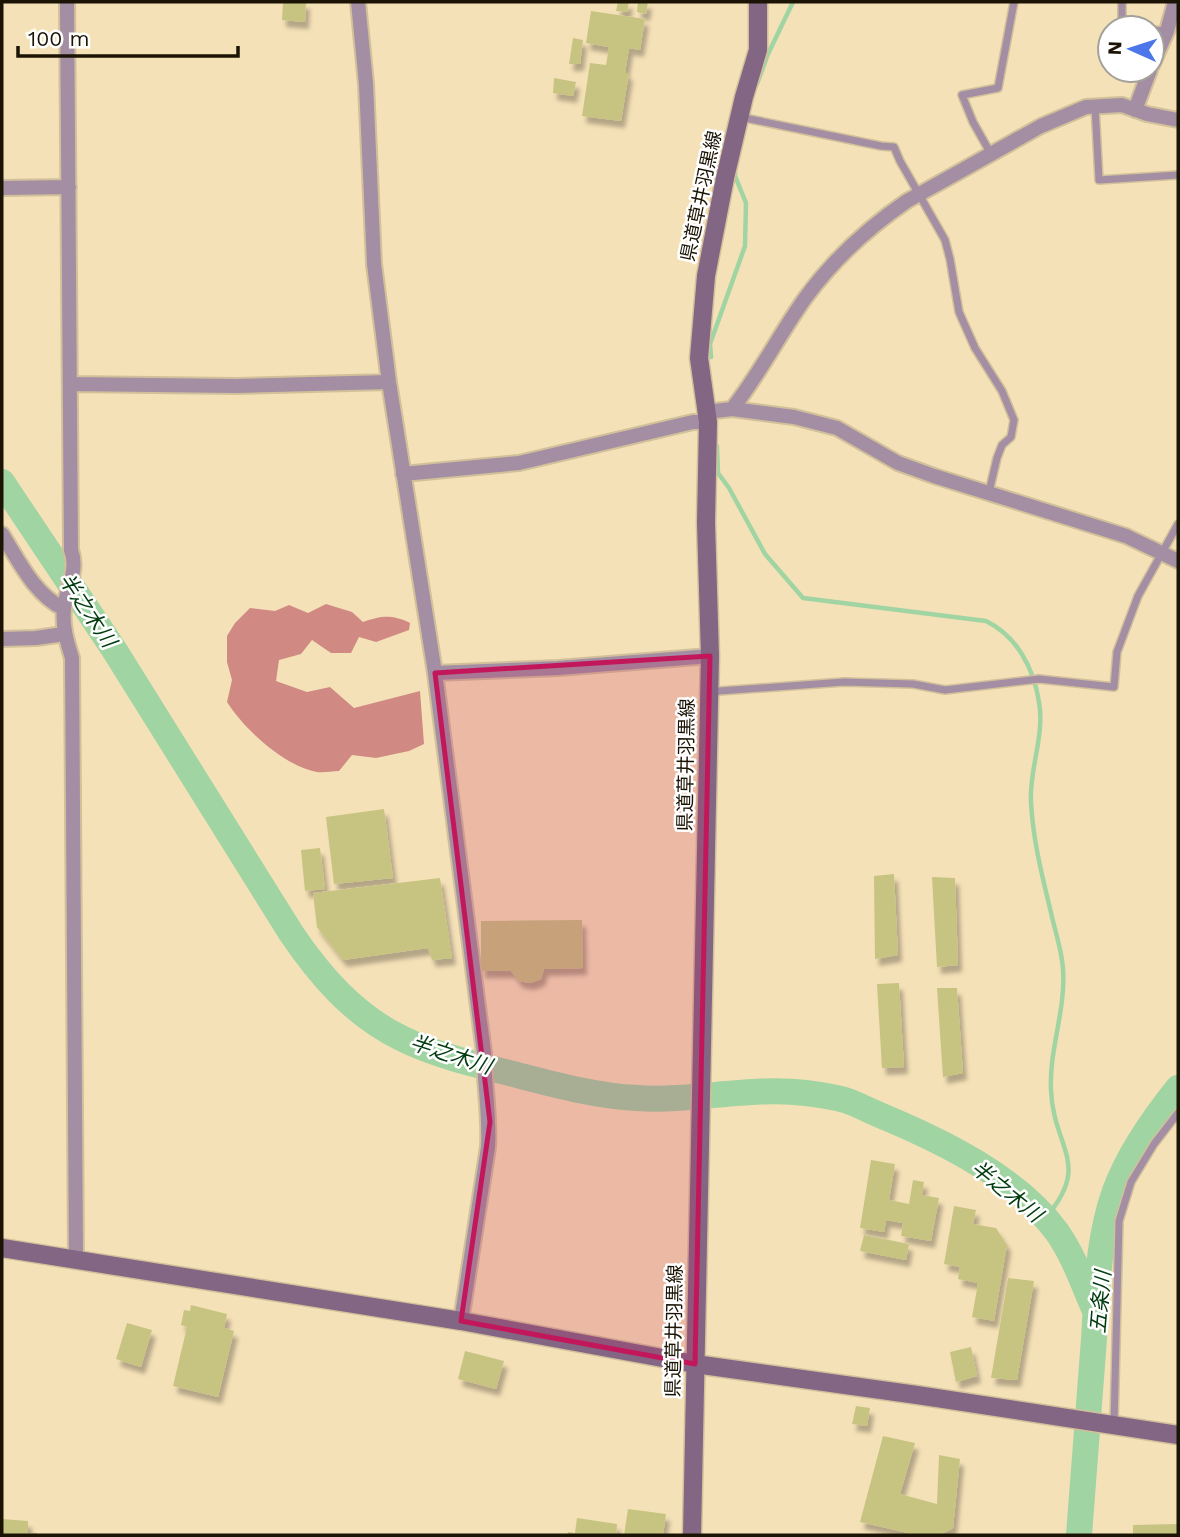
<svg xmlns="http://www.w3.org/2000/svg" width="1180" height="1537" font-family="'Work Sans','Noto Sans JP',sans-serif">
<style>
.forest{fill:#d08a83}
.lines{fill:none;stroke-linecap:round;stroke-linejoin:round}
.stream{stroke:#a1d4a3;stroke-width:4.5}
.river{stroke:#a1d4a3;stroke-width:26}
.building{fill:#c7c482;filter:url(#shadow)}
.lane-casing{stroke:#d2c09b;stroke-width:10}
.street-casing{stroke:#d2c09b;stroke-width:18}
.secondary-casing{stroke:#d2c09b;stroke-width:21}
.lane{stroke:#a38ea3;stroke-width:7}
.street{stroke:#a38ea3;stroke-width:14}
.secondary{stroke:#836584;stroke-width:18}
.marked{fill:#c2185b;fill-opacity:0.2;stroke:#c2185b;stroke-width:5;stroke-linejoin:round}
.labels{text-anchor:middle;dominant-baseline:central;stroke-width:5;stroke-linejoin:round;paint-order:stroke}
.street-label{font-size:19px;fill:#1b1405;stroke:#fff}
.water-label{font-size:21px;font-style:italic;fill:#023c0f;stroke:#fff}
</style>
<defs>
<filter id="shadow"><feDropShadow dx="4" dy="7" stdDeviation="2" flood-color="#0004"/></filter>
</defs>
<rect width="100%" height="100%" fill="#f5e1b7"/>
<path class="forest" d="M326,604L352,612L363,622C381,616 391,614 410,623L409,630L376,642L359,637L351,653H331L312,640L301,654L279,660L276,681L307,692L330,687L354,708L420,691L424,744L409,751L376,758L352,755L339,771C332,771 323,773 317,772C284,766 244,729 227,702L232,680L227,662V636L235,623L250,608L275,611L289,605L308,613Z"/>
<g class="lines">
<path class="stream" d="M757,84L768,54L793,2
M711,357L710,344L745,246L746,203L735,176V171
M717,446L718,473L729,488L765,554L803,598L986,621C1017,636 1034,669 1039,702C1045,736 1029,769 1031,802C1033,842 1043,879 1052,917C1056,934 1062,952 1063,969C1066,1010 1049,1049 1051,1090C1053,1148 1093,1164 1045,1218"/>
<path class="river" d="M2,482L115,651L291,933C320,976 354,1015 401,1038C437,1056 478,1065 517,1075C556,1085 597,1096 637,1098C693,1102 750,1086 806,1093C821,1095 840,1097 853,1103C863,1107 872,1112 882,1116C942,1141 1018,1178 1057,1232C1074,1256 1084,1286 1096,1313
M1079,1535C1084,1470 1089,1404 1094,1339C1097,1290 1098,1238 1115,1191C1129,1153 1153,1119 1178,1088"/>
</g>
<path class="building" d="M283,2H306L305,22L282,20Z
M618,2H629L627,12L616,11Z
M638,2H648L646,14L637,12Z
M591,11L645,19L640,50L629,48L625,73H629L621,121L582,116L590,63L606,65L609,47L586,43Z
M573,38L583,40L580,64H569Z
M554,78L576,82L573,96L553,93Z
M384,809L393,878L334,884L326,817Z
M320,848L325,889L305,891L301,850Z
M894,874L898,955L875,959L874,876Z
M932,877L955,878L958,965L937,967Z
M440,878L452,958L432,960L428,948L343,960L317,927L313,893Z
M582,920L583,968L544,969L541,979L530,983L519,981L511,971H481V921Z
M899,983L904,1067L882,1068L877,984Z
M937,988H957L963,1073L943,1077Z
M871,1160L895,1164L889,1200L909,1204L913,1180L924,1182L922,1195L939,1198L931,1241L901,1236L903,1223L886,1220L884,1232L860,1228Z
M954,1206L976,1210L973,1224L996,1228L1007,1245L994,1321L972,1317L978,1283L958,1279L960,1267L944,1264Z
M864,1235L909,1244L906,1260L860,1251Z
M1008,1278L1034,1281L1017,1380L991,1378Z
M191,1305L227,1314L224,1328L234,1331L218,1397L173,1386L187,1327L181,1325L184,1310L190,1311Z
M127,1323L152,1330L141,1367L116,1359Z
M971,1347L977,1376L956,1382L950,1352Z
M465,1351L504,1361L496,1389L458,1379Z
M856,1406L870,1408L867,1426L852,1424Z
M883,1436L915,1443L900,1494L937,1504L939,1455L960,1459L953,1528L940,1535H917L860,1522Z
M628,1509L666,1514L663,1535H624Z
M577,1518L617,1524L616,1535H567L568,1532L575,1533Z
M2,1519L28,1521V1533H37V1535H2Z
M1178,1524V1535H1133V1525Z"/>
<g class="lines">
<g class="lane-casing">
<path id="lane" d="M1122,2V17L1135,28
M1152,30L1167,31
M1095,106L1099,180L1178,175
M740,117L881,146L894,147L900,161L945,240L950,259L959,312L975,348L1002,391L1014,420L1011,437L1002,445L997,458L989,492
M991,154L973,122L962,95L998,88L1014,2
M712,695L719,691L844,682L913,684L945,690L1039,679L1114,687L1117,652L1138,596L1178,524
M1114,1424L1119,1221L1131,1182L1154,1144L1178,1113"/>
</g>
<g class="street-casing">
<path id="street" d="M67,2L71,550C79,571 66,588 64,609C62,626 67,642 72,658L76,1259
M358,2L366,84L374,264L389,382L435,673L484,1053C484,1085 490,1115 488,1147L461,1321
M1152,65L1167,31L1175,2
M1135,110L1150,70
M2,188L69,187
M71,384L236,386L389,382
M732,409C760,374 780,333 806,297C834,259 869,227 907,201L1041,126L1086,107L1122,105L1147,114L1178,120
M706,412L732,409L794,417L837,428L898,463L934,476L1126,536L1178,561
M403,474L519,463L693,422H708
M2,534C19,561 34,594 64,609
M2,639L36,638L64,634
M435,673L558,668L710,656"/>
</g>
<g class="secondary-casing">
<path id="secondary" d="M2,1248L461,1321L695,1364L917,1395L1178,1435
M692,1535L710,656L706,523L708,422L699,358L706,276L725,178L744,97L758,50V2"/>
</g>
<use href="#lane" class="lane"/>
<use href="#street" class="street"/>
<use href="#secondary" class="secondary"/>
</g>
<path class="marked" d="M710,656L695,1364L461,1321L490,1122L435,673Z"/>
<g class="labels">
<g class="street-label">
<text transform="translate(701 196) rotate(-78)">県道草井羽黒線</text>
<text transform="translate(686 765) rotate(-89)">県道草井羽黒線</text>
<text transform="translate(674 1331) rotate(-89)">県道草井羽黒線</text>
</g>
<g class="water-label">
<text transform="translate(88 610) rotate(56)">半之木川</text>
<text transform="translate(451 1054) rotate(18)">半之木川</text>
<text transform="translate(1007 1191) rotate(39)">半之木川</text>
<text transform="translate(1100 1302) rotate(-85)">五条川</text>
</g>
</g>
<rect width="1180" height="1537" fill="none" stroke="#1b1405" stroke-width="7"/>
<g transform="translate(1131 49) rotate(273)"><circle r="33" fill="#ffffff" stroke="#a4a19b" stroke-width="2"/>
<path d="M0-5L12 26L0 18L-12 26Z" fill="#4c76e9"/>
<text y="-10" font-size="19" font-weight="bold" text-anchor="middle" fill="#1b1405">N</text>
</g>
<path d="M18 46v10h220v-10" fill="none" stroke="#1b1405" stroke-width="3.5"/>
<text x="28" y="46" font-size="21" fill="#1b1405" stroke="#ffffff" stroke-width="5" paint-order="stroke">100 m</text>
</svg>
